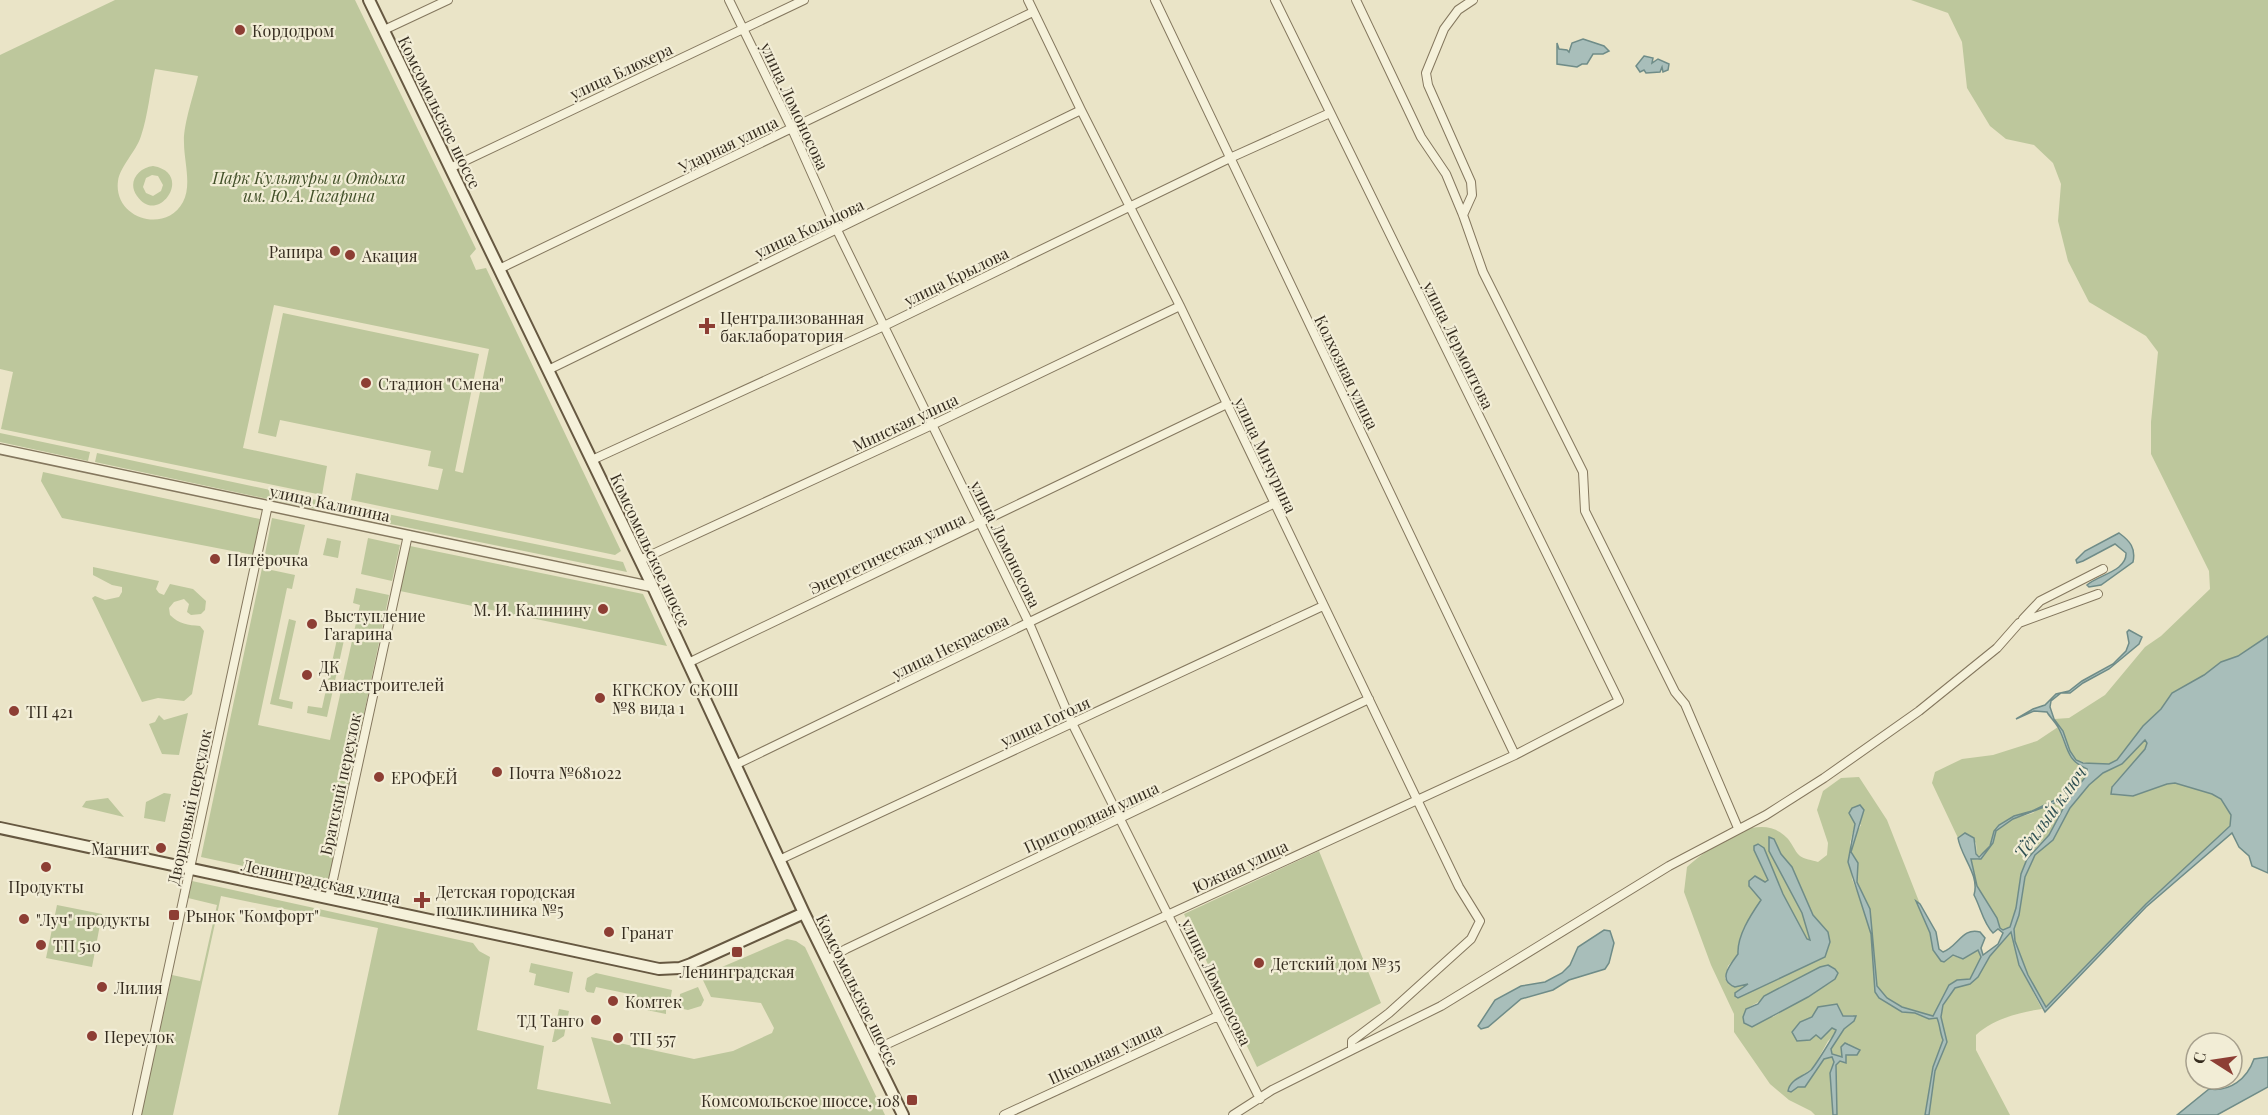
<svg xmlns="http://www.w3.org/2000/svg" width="2268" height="1115" font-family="'Playfair Display',serif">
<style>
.green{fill:#bdc79c;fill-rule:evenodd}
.water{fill:#a8beba;stroke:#6f8c88;stroke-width:1.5;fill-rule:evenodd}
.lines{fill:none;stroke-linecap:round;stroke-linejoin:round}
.minor-casing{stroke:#84775e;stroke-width:10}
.tertiary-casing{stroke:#84775e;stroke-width:12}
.secondary-casing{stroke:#665841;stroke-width:14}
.minor{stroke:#f5f1da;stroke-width:8}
.tertiary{stroke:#f5f1da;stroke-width:9}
.secondary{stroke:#f5f1da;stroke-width:10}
.poi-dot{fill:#8d3e34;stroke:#f2edd6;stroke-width:2}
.labels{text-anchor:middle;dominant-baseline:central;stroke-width:4.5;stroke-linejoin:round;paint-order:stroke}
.poi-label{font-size:16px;fill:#362d20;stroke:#f2edd6;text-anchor:start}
.street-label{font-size:16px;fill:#362d20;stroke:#f2edd6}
.park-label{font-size:16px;font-style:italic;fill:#425029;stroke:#f2edd6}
.water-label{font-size:18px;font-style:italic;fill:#315254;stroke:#f2edd6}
</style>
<rect width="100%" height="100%" fill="#eae4c7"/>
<path class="green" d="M115,0H355L476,249L470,256L476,270L486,268L621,551L615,555L351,500L356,473L438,490L443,469L428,466L431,451L280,420L276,437L258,433L283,313L479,354L455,471L463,473L489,349L274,305L243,448L327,466L322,495L1,429L13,372L0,369V55ZM155,69L198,76C194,94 183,125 184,143C184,161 192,185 183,202C165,235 113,218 118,181C120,166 136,152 141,136C148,115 150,91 155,69Z
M1911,0H2268V636L2238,656L2221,662L2204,675L2172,693L2161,709L2143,726L2126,750L2117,760L2109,764H2090L2076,760L2070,751L2063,731L2054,719L2069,718L2105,695L2145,647L2161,636L2210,589L2209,571L2151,454V422L2158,352L2146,336L2089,302L2068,261L2058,221L2061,184L2053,163L2034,145L2006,139L1990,126L1967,88L1962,42L1948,13Z
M153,166C195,173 158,227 137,196C127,182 138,168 153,166ZM152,175L158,176L163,185L161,191L153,196L146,193L143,187L146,178Z
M0,433L90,452L88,461L0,442Z
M97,453L317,500L315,509L95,462Z
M43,472L260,519L253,555L62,518L41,481Z
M353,507L623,562L627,572L351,516Z
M272,518L305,525L297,560L265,554Z
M327,538L341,541L338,558L323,555Z
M368,538L400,545L392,581L361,574Z
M410,546L643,594L667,646L400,591Z
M93,567L159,581L156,589L159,593L164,595L170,584L193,589L206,601L205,610L201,614L191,615L187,612L189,604L184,599L174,602L169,608L170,615C179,624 188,625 200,626L204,631L192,694L184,701L158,698L142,702L92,598L95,596L105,600L119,597L122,592V587L112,585L93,575Z
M262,568L295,575L292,589L287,588L258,725L330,740L360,605L353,603L356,588L389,595L328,884L201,857Z
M289,619L296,621L279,699L293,702L292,709L270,704Z
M339,630L346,631L327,717L307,713L308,706L322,708Z
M188,713L179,755L162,754L149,724L155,722L159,715L164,720Z
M2058,727C2066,745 2067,761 2087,769V775L2067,800L2057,799L2044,807L2057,802L2065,804L2049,835L2038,845L2021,874L2016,908L2010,927L2003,930L2000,928L1997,918L1977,886L1971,859L1978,860L1993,843L1996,831L2013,819L2033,813L2037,809C2024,815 2009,816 1998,826C1989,835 1996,849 1977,856L1976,843L1965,833L1958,838L1932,783L1935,772L1962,759L1993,755L2037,741Z
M2145,740L2147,743L2145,749L2112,786L2113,795L2133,796L2167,784L2175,783L2212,794L2221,799L2231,815L2230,826L2146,904L2045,1007L2028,975L2015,941L2014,929L2019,915L2025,877L2035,855L2053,840L2070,808L2089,784L2103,773L2122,764Z
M1859,777L1887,820L1920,904L1917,903L1930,933L1933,950L1963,959L1978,950L1981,957L1970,979L1957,980L1939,1003L1936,1014L1933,1016L1902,1007L1887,998L1877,986L1870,909L1857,882L1858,863L1851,852L1855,836L1861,825L1849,813L1855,824L1850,843L1852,879L1865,911L1871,934L1875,992L1902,1012L1915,1013L1929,1019L1937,1018C1940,1025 1940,1032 1943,1040L1933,1067L1925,1115H1837L1836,1065L1849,1054V1043L1842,1057L1832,1054L1830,1050L1844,1029L1854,1021L1853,1015L1812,1017L1800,1022L1821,1039L1832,1028L1836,1029L1835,1034L1828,1041L1813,1068L1793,1081L1798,1087H1805L1824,1059L1832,1057L1834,1062L1830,1073L1833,1115H1815L1811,1111L1789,1100L1770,1084L1734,1032V1014L1711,965L1684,892L1687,867C1710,847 1758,809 1786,837C1792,842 1794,851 1800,856C1804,859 1812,860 1818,862L1827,855L1828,843L1817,810L1823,791L1841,778ZM1774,839L1781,854L1792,867L1813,915L1828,932L1825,957L1738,998L1735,993L1748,984L1731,986L1725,978L1728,966L1738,954C1737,936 1750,916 1761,900L1749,887L1768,881L1754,850L1764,848L1783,894L1807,939L1810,940L1802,913L1769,851ZM1820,967L1835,979L1773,1017L1746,1009Z
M164,793L171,794L165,822L144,818L146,802Z
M108,798L124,817L82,807L86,801Z
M1319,851L1381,1003L1257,1067L1184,914Z
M192,881L473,943L479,951L490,957L477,1030L544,1046L537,1089L611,1104L591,1037L694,1059L733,1051L772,1033L774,1028L761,1003L711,997L701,976L787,939L796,941L805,947L885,1115H338L378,928L221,896L173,1115H141L172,975L200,981L217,905L188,898Z
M57,905L102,914L92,967L46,958Z
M2012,932L2019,965L2042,1009C2020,1012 1993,1019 1976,1035V1050L2010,1115H1929L1935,1071L1947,1042L1941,1017L1943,1005L1955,988L1970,984L1978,977L1990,956Z
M531,963L573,972L569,993L534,985L536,974L529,972Z
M596,973L672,990L670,1001L666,1003L659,1002L658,1008L666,1010V1014L632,1007L634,995L596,987L594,993L587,992L585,989L587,978Z
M698,987L704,1000L701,1006L688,1010L679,1008L680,994Z
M559,1009L569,1011L564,1036L555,1042H552Z"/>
<path class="water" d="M1583,39L1604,46L1609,51L1603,54H1593L1587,64H1582L1577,67L1557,64V43L1559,49L1567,50L1569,52L1572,43Z
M1644,56L1653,58L1652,63L1658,59L1669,64L1668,70L1663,72L1662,67L1660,72L1646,73L1644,70L1640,72L1636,66Z
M2119,533C2130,541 2136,548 2133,562L2101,585L2089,587L2087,585C2098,575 2127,571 2126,553L2115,544L2083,561L2077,563L2076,560L2085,551Z
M2129,630L2142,637L2139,644L2109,669L2083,683L2070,693H2061L2051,701L2050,707L2054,719L2063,731L2070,751L2076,760L2083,763L2109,764L2117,760L2143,726L2161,709L2172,693L2204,675L2221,662L2238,656L2268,636V873L2252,866L2249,856L2239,847L2232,833L2146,907L2045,1012L2019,965L2011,932L1990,956L1978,977L1970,984L1955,988L1943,1005L1941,1017L1947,1042L1935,1071L1929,1115H1925L1933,1067L1943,1040C1940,1033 1940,1025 1937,1018L1929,1019L1915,1013L1902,1012L1879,998L1875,992L1871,934L1848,862L1855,824L1849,813L1852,808L1860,805L1864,810L1851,852L1858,863L1857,882L1870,909L1877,986L1887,998L1902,1007L1933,1016L1949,985L1957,980L1970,979L1981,957L1978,950L1963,959L1953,955L1944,962L1941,961L1933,950L1930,933L1916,901L1920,904L1936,932L1939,949L1943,952C1958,947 1962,927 1980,932L1985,938L1981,948L1983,955L1998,944L2003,933L1998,929L1993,933C1983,923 1981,908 1974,895C1980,875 1961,857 1958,838L1965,833L1974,838L1976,854L1979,857L1990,846L1994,831L1999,825L2014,816L2032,811L2057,799L2067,800L2087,775V769C2065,760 2068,745 2058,727C2055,722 2050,717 2047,712L2034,711L2016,719L2033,709L2045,705L2056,694L2069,691L2082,681L2113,664L2126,651L2129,643L2127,632ZM2145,740L2147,743L2145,749L2112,787L2111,794L2133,796L2167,784L2175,783L2212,794L2221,799L2231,815L2230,826L2146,904L2046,1007L2028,975L2015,941L2014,929L2019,915L2025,877L2035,855L2053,840L2070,808L2089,785L2103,773L2122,764ZM2057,802L2065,805L2049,835L2027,859L2021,874L2016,908L2010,927L2003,930L2000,928L1997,918L1977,886L1971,859H1981L1993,843L1996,831L2013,819Z
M1769,837L1774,839L1781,854L1792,867L1813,915L1828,932L1830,942L1825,957L1738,998L1735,996V993L1748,984L1735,987C1717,980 1730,965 1738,954C1737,936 1750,916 1761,900L1749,886V881L1755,876L1765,882L1768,880L1754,850V846L1758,844L1764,848L1783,894L1807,939L1810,940L1802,913L1769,851Z
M1604,930L1610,931L1614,943L1609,963L1605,969L1569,980L1553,990L1521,999L1488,1027L1481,1029L1478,1026L1495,1000L1521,986L1545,982L1562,973L1570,965L1578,947Z
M1828,965L1835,969L1838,973L1835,979L1808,997L1752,1027L1744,1023L1743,1017L1746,1009L1758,1004L1764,996L1820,967Z
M1837,1004L1843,1016H1856L1854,1021L1844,1029L1831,1049L1832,1054L1842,1057L1841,1047L1845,1043L1860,1050L1857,1055H1846V1063L1840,1061L1836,1065L1837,1115H1833L1830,1073L1834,1062L1832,1057L1824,1059L1805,1087H1798L1791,1092L1788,1091C1790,1079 1803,1077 1811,1070C1815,1066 1835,1034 1836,1030L1832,1028L1821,1039L1816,1035L1810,1040L1797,1041L1792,1032L1800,1022L1812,1017L1818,1007Z
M2268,1057V1087L2217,1115H2177L2209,1089C2230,1092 2247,1079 2254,1059Z"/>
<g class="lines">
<g class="minor-casing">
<path id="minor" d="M729,0L792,129L837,230L1029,623L1072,723L1260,1099
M1028,0L1081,110L1180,306L1459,887L1480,921L1471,939L1389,1013L1352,1041V1050L1272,1090L1233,1115
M1155,0L1515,755
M1356,0L1421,137L1446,174L1463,215L1483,272L1583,472L1585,511L1675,692L1685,704L1738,828
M384,30L448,0
M450,168L804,0
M1463,215L1472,195L1471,182L1428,85L1426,73L1444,29L1458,10L1473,0
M499,269L1033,12
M548,370L1081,110
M592,460L884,326L1230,158L1330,113
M640,560L932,425L1180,306
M2023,619L2040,601L2103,569
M688,663L1227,404
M735,765L1273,504
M779,860L1323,606
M329,898L408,535
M827,960L846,949L1369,699
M1352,1050L1441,1006L1669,866L1766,815L1824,778L1919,711L1997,648L2019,623L2098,594
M872,1051L1515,755L1619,701L1275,0
M137,1115L268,505
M1004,1115L1218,1016"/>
</g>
<g class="tertiary-casing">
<path id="tertiary" d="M0,449L653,587"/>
</g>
<g class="secondary-casing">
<path id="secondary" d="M369,0L653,587L804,913L903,1115
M0,828L659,969L680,968L691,964L804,913"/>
</g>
<use href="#minor" class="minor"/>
<use href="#tertiary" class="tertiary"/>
<use href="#secondary" class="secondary"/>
</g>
<g class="poi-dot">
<circle cx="240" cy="30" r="6"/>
<circle cx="335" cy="251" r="6"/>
<circle cx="350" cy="255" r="6"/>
<path d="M704 317h6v6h6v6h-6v6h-6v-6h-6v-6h6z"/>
<circle cx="366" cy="383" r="6"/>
<circle cx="215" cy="559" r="6"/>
<circle cx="603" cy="609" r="6"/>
<circle cx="312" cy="624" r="6"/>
<circle cx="307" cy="675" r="6"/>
<circle cx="600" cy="698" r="6"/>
<circle cx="14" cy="711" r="6"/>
<circle cx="497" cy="772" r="6"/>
<circle cx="379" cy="777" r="6"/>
<circle cx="161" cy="848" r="6"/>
<circle cx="46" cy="867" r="6"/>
<path d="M419 891h6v6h6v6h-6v6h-6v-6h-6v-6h6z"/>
<rect x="168" y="909" width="12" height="12" rx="3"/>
<circle cx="24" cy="919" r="6"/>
<circle cx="609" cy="932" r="6"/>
<circle cx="41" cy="945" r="6"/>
<rect x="731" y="946" width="12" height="12" rx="3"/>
<circle cx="1259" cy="963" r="6"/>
<circle cx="102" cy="987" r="6"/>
<circle cx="613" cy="1001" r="6"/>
<circle cx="596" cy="1020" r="6"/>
<circle cx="92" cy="1036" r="6"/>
<circle cx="618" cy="1038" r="6"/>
<rect x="906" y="1094" width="12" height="12" rx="3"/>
</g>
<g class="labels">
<g class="poi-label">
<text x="252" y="30">Кордодром</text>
<text x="323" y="251" text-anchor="end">Рапира</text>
<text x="362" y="255">Акация</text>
<text x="720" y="317">Централизованная<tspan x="720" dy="18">баклаборатория</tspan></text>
<text x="378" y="383">Стадион "Смена"</text>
<text x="227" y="559">Пятёрочка</text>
<text x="591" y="609" text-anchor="end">М. И. Калинину</text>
<text x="324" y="615">Выступление<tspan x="324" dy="18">Гагарина</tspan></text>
<text x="319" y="666">ДК<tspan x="319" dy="18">Авиастроителей</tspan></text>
<text x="612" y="689">КГКСКОУ СКОШ<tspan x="612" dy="18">№8 вида 1</tspan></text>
<text x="26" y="711">ТП 421</text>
<text x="509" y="772">Почта №681022</text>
<text x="391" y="777">ЕРОФЕЙ</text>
<text x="149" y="848" text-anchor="end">Магнит</text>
<text x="46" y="886" text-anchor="middle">Продукты</text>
<text x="436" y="891">Детская городская<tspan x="436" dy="18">поликлиника №5</tspan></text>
<text x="186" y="915">Рынок "Комфорт"</text>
<text x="36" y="919">"Луч" продукты</text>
<text x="621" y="932">Гранат</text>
<text x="53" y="945">ТП 510</text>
<text x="1271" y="963">Детский дом №35</text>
<text x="737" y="971" text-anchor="middle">Ленинградская</text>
<text x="114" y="987">Лилия</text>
<text x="625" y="1001">Комтек</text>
<text x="584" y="1020" text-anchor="end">ТД Танго</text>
<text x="104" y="1036">Переулок</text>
<text x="630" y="1038">ТП 557</text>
<text x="900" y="1100" text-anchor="end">Комсомольское шоссе, 108</text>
</g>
<g class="street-label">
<text transform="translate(621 71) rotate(-25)">улица Блюхера</text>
<text transform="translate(795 106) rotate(65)">улица Ломоносова</text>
<text transform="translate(440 112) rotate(64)">Комсомольское шоссе</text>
<text transform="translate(728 144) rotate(-26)">Ударная улица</text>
<text transform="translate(809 228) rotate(-25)">улица Кольцова</text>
<text transform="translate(956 276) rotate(-26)">улица Крылова</text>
<text transform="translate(1459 345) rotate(64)">улица Лермонтова</text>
<text transform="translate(1347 372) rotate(64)">Колхозная улица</text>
<text transform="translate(905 422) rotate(-25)">Минская улица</text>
<text transform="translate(1266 455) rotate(65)">улица Мичурина</text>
<text transform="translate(330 503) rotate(12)">улица Калинина</text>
<text transform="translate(1006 544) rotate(64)">улица Ломоносова</text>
<text transform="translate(651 550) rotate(65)">Комсомольское шоссе</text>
<text transform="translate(887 553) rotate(-25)">Энергетическая улица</text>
<text transform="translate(950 646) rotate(-26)">улица Некрасова</text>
<text transform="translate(1045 721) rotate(-25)">улица Гоголя</text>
<text transform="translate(340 784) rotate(-78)">Братский переулок</text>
<text transform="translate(189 807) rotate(-78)">Дворцовый переулок</text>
<text transform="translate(1091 817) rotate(-25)">Пригородная улица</text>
<text transform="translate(1240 866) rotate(-25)">Южная улица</text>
<text transform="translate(321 881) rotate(12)">Ленинградская улица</text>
<text transform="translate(1217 982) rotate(64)">улица Ломоносова</text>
<text transform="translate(858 990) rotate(64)">Комсомольское шоссе</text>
<text transform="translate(1105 1053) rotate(-25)">Школьная улица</text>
</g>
<g class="park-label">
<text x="309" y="177">Парк Культуры и Отдыха<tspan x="309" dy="18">им. Ю.А. Гагарина</tspan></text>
</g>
<g class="water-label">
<text transform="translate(2050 812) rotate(-54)">Тёплый ключ</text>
</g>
</g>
<g transform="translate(2214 1061) rotate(282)"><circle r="28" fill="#f2edd6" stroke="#a7a08d" stroke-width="1.5"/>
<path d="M0-4.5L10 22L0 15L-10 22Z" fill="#8d3e34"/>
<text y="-9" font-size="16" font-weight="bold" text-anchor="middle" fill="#362d20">С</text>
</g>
</svg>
